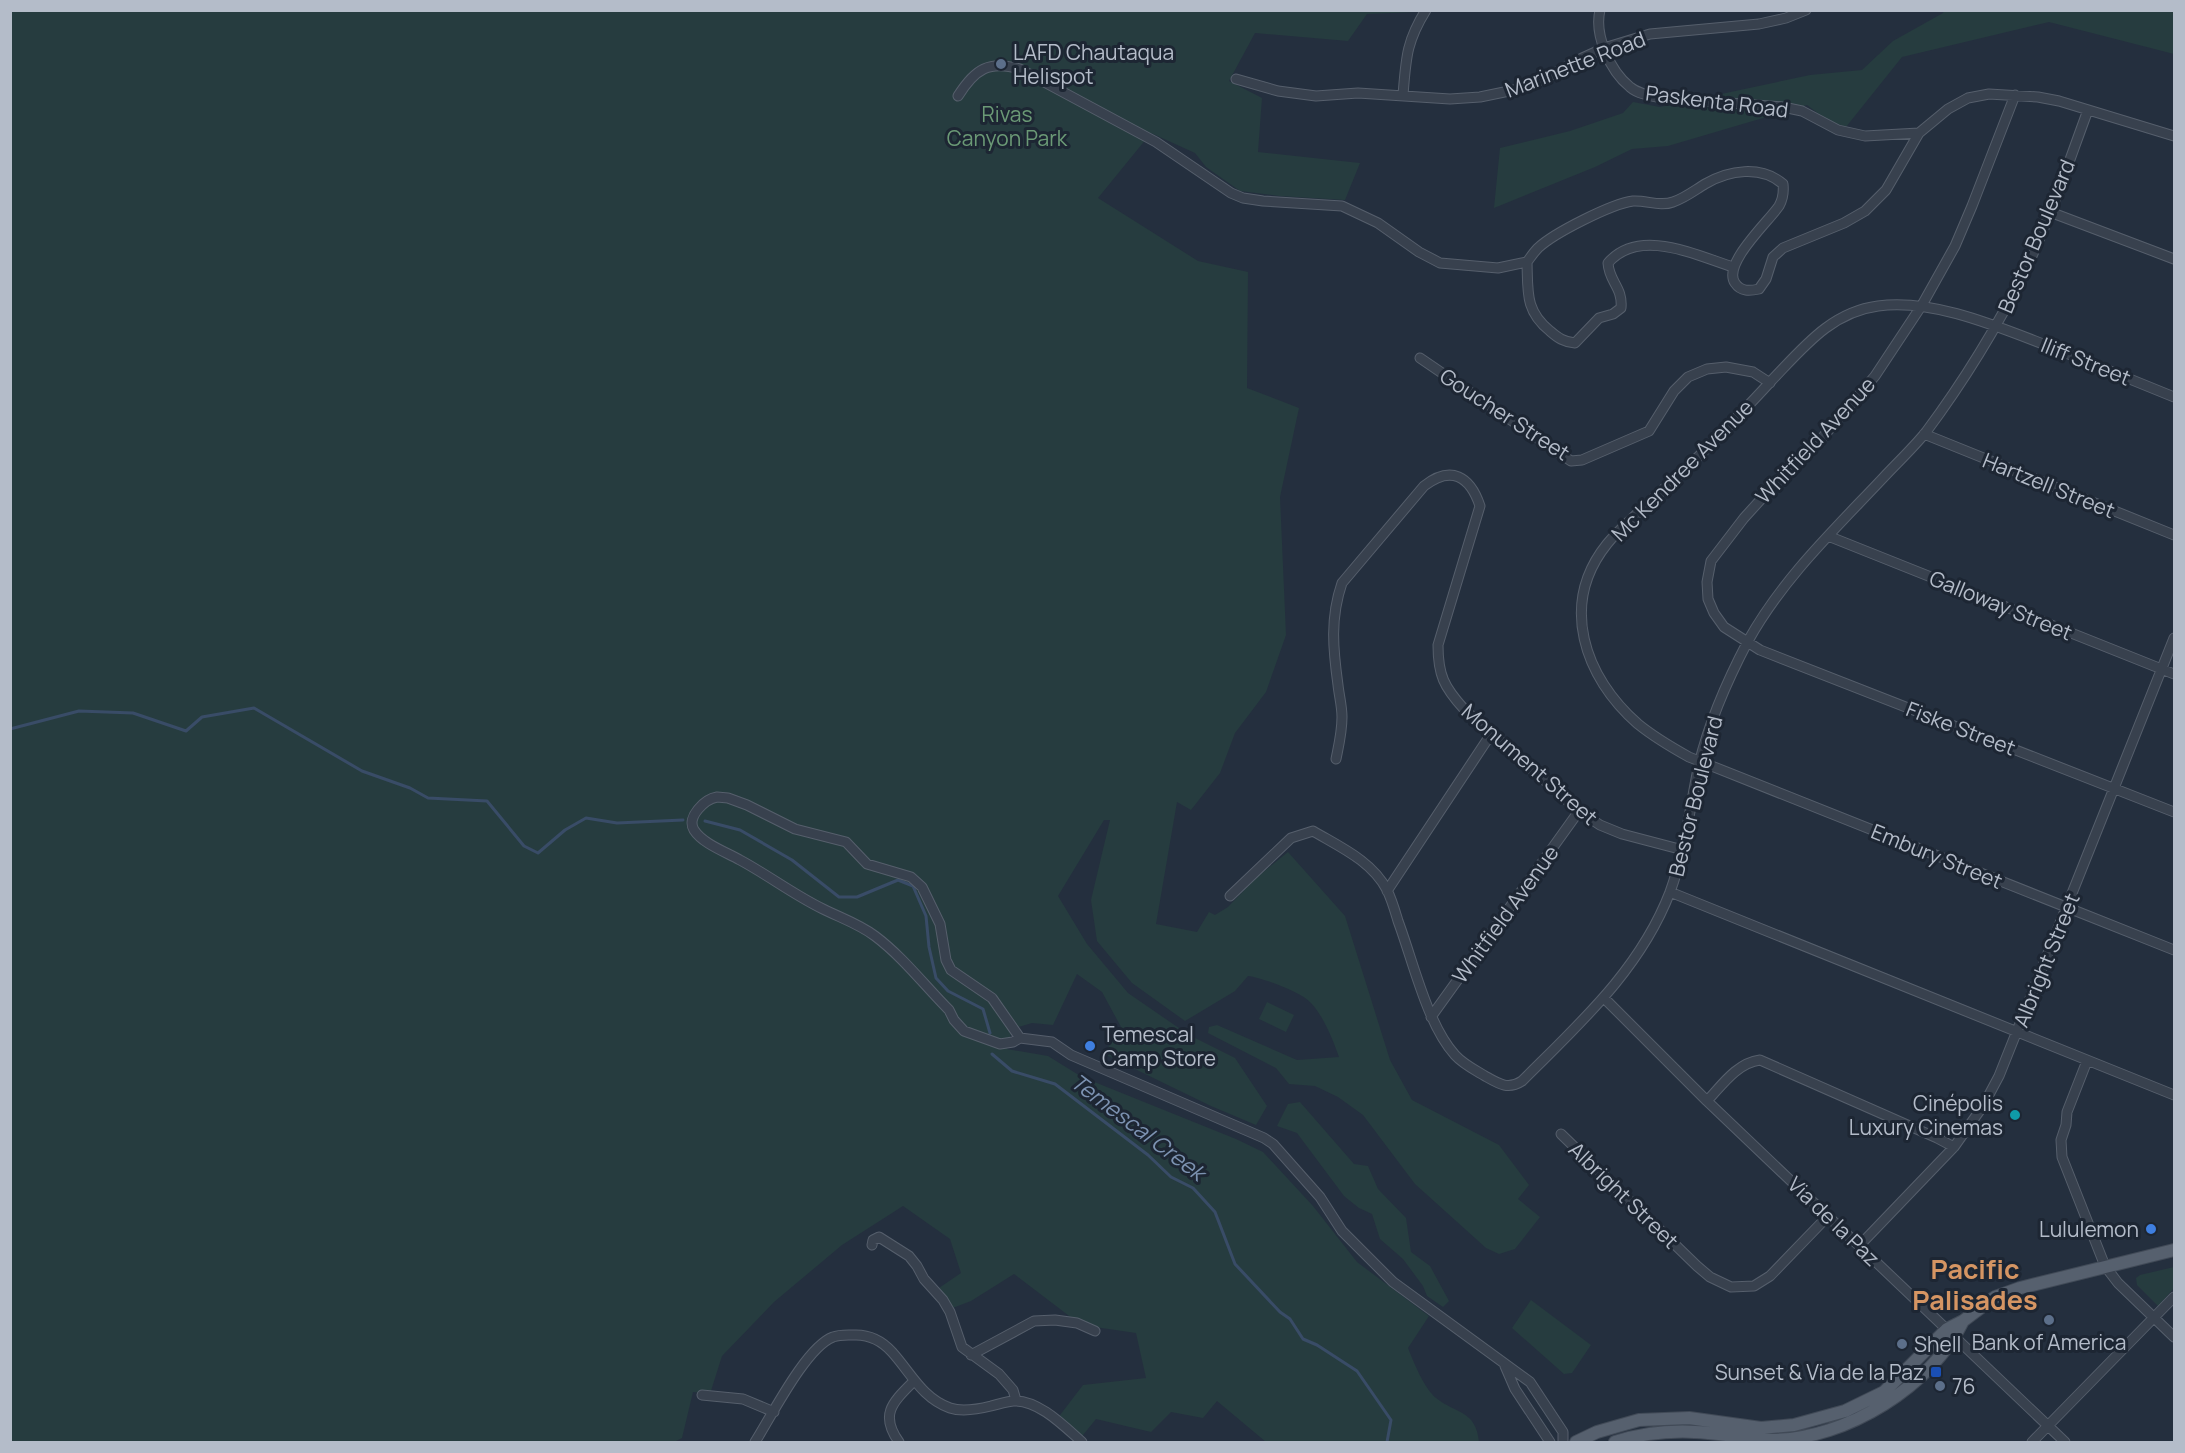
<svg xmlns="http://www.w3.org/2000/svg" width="2185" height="1453" font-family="Manrope,sans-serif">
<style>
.green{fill:#263c3f}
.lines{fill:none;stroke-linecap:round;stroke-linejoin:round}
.stream{stroke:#394c67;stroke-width:3}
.minor-casing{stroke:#565f6c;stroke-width:11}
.major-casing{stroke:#414a57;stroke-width:14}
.minor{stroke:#38414e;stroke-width:9}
.major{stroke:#56606e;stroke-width:12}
.service-dot{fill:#5c6f8a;stroke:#1d2633;stroke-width:2}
.shop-dot{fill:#3f7fe0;stroke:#1d2633;stroke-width:2}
.culture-dot{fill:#0f9aa8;stroke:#1d2633;stroke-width:2}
.transit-dot{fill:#1a4fb4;stroke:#1d2633;stroke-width:2}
.labels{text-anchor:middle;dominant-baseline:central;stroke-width:6;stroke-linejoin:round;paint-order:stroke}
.poi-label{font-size:21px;fill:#b4bcc9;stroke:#1d2633;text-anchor:start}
.street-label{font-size:21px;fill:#b4bcc9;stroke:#1d2633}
.park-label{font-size:21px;fill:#6b9a76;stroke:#1d2633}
.water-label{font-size:22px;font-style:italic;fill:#7c92b1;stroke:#1d2633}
.district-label{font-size:27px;font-weight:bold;fill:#d59563;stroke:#1d2633}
</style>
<rect width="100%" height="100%" fill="#242f3e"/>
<path class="green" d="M10,11H1416L1414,12L1367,14L1348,41L1255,33L1229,81L1262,98L1258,152L1360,163L1345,200L1279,196L1240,191L1206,167L1195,153L1151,133L1098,198L1198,261L1248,272L1247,388L1299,408L1280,497L1286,635L1266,692L1235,733L1220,773L1191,810L1177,802L1156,924L1197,932L1209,912L1215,915L1228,907L1257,877L1288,852L1345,916L1390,1060L1412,1100L1499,1145L1529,1185L1518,1199L1540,1217L1515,1249L1499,1254L1486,1248L1415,1184L1363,1115L1338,1097L1315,1086L1289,1084L1276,1068L1208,1033L1209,1027L1217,1025L1297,1060L1339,1057C1333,1040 1324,1017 1311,1003C1301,992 1263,978 1248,976L1235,991L1185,1021L1132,983L1097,941L1091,900L1110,820H1104L1058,896L1087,944L1128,993L1189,1035L1235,1058L1267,1106L1256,1125L1211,1106L1104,1054L1121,1027L1102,992L1077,974L1053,1025L1032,1023L1012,1029L1007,1049L1048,1056L1082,1077L1236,1139L1263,1152L1313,1206L1357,1262L1429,1316L1408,1348C1414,1363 1424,1388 1436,1398C1456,1414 1476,1410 1479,1442H1266L1217,1401L1203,1418L1171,1412L1151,1432L1096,1419L1079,1440L1057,1419L1083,1385L1146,1378L1136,1333L1081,1325L1014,1274L971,1301L950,1309L936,1290L961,1273L950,1239L903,1206L842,1245L774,1302L722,1356L710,1394L693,1392L682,1438L674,1442H11Z
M1944,11H2174V54L2049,22L1902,57L1846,127L1828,121L1807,105L1668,146L1632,149L1595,167L1494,208L1500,148L1570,131L1623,113L1633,102L1660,107L1810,75L1862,70L1893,41L1943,13Z
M1267,1002L1294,1015L1286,1032L1259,1019Z
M1300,1102L1354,1164L1368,1166L1378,1189L1406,1218L1411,1252L1430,1266L1449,1301L1443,1307L1427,1296L1423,1286L1403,1259L1380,1239L1372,1214L1359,1208L1344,1196L1297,1133L1277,1126L1288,1104Z
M2174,1267V1288L2158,1306L2137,1285L2136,1278L2140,1275Z
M1531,1300L1591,1345L1572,1373L1564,1374L1512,1328Z"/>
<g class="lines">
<path class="stream" d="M10,729L79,711L133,713L186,731L202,717L254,708L362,771L410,788L428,798L487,801L524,846L538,853L565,830L586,818L617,823L683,820
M705,821L740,830L792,860L839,897H857L898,880L913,886L926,916L929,947L936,978L948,991L983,1009L990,1033
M992,1054L1012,1071L1055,1084L1148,1155L1171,1177L1193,1188L1215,1212L1235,1264L1280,1312L1290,1319L1303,1339L1317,1345L1357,1371L1391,1420L1387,1442"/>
<g class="minor-casing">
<path id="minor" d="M1600,10C1594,35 1610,71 1630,87C1638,94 1651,96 1662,98L1783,107L1802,111L1838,130L1865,136L1919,133
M1236,79L1278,91L1316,96L1358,93L1450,99L1480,97L1514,90L1544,79L1582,58L1604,48L1650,34L1759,24L1786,18L1806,10
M1403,95C1406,59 1406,42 1426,10
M2015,95L1972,206L1955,246L1922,305L1875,376L1822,438L1774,485L1744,518L1711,561L1707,582L1708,599L1714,613L1724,627L1760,650L2174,812
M958,96C975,69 989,60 1020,69L1156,142L1231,193L1243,198L1263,201L1342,206L1378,223L1419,252L1440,263L1498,268L1527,262C1530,258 1534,252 1538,248C1554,233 1611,204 1633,201C1646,200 1660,207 1673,202C1685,198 1695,190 1705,184C1729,170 1761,165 1783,184C1784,193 1783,199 1779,206C1768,222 1722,264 1735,283C1741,292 1750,291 1759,289L1766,279L1773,257L1783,248L1844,223L1865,211L1886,190L1919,133L1948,109L1968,98L1989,94L2038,97L2059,101L2174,136
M2050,212L2174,259
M1527,262C1528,292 1525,311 1550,331C1558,338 1564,342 1575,343L1599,318L1613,314L1621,308C1623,287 1609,282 1608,263C1639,227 1695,255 1733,267
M1420,358L1571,461L1582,460L1649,431L1674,391L1688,377L1707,369L1726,367L1753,372L1770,383
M2174,397C2135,381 2095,365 2056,349C2003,329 1935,298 1878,306C1831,312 1803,348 1772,380C1755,399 1737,417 1720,435C1696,460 1670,483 1644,507C1632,519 1618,530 1607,544C1559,604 1584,677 1638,724C1654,737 1671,747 1689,757L2174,950
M1924,434L2174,535
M1828,536L2174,674
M1336,759C1339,744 1342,732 1342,717C1342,706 1339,695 1338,685C1333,649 1330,618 1342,583L1424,486C1451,465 1470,476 1480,506L1438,645C1438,675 1444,687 1464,709L1579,811L1600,825L1622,834L1683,850
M717,797L728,798L747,805L795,829L846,842L867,864L911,877L922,887L940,924L946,960L951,970L992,998L1020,1038L1013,1042L1000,1044L964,1031L954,1020L949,1010C925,986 903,957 875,936C859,924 841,918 823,909C794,895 768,875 740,860C726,852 703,844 694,830C686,817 705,799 717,797Z
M1387,891L1491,734
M1670,892L2174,1095
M1230,896L1291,838L1313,831C1340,847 1372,861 1387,890C1392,900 1395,911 1398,921C1413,961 1427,1024 1455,1055C1463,1064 1475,1070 1485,1076C1499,1084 1508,1090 1522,1081C1579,1024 1640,970 1670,892C1685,851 1690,807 1699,764C1709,722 1728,679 1748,641C1783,578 1834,530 1883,478C1897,463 1913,448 1926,432C1964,381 1997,327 2025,271C2050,219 2068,164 2088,110
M1604,998L1707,1101L2065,1442
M1431,1017L1579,811
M1020,1038L1052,1042L1071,1055L1264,1138L1273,1144L1320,1197L1342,1231L1393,1282L1530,1382L1563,1432V1442
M2087,1061L2067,1112L2066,1125L2061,1140L2062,1157L2105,1266L2118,1283L2174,1337
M1707,1101C1722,1085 1737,1063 1760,1060L1937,1138L1954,1147
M1561,1134L1697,1266L1710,1277L1731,1287L1754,1286L1770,1276L1828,1216
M872,1245L873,1240L879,1237L909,1256L917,1266L924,1279L943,1300L950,1312L962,1347L999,1374L1013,1390L1016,1400
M1859,1246L1954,1147L1983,1106L1999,1076L2174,638
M971,1355L1034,1321L1055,1320L1077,1323L1095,1331
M1505,1366L1515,1389L1550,1442
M702,1395L743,1399L774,1412
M755,1442C771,1417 806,1347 833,1337C840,1334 849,1335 856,1335C870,1335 882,1341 892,1352C911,1373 922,1398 950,1408C962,1412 979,1409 991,1406C998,1404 1006,1402 1013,1401C1038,1399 1065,1427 1082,1442
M899,1442C879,1414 893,1402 914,1381
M2032,1442L2174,1297"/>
</g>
<g class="major-casing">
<path id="major" d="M1576,1442L1597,1432L1639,1420L1689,1418L1761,1428L1794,1425L1845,1411L1884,1392L1947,1329L1963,1321L1995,1297L2020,1288L2174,1250
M1615,1442C1648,1431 1683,1429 1719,1434C1737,1436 1755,1440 1773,1440C1846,1439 1932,1386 1963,1321"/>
</g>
<use href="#minor" class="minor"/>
<use href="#major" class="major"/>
</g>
<g class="service-dot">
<circle cx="1001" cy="64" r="6"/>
<circle cx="2049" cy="1320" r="6"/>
<circle cx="1902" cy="1344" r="6"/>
<circle cx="1940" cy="1386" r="6"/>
</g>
<g class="shop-dot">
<circle cx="1090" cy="1046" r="6"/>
<circle cx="2151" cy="1229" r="6"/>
</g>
<circle class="culture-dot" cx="2015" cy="1115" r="6"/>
<rect class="transit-dot" x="1930" y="1366" width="12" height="12" rx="3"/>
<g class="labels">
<g class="poi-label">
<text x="1013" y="52">LAFD Chautaqua<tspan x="1013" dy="24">Helispot</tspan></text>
<text x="1102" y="1034">Temescal<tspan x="1102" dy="24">Camp Store</tspan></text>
<text x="2003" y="1103" text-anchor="end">Cinépolis<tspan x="2003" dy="24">Luxury Cinemas</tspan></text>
<text x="2139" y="1229" text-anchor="end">Lululemon</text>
<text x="2049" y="1342" text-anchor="middle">Bank of America</text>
<text x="1914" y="1344">Shell</text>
<text x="1924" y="1372" text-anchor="end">Sunset &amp; Via de la Paz</text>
<text x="1952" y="1386">76</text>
</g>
<g class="street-label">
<text transform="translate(1575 64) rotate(-21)">Marinette Road</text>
<text transform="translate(1717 101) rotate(7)">Paskenta Road</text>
<text transform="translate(2036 236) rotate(-67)">Bestor Boulevard</text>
<text transform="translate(2086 361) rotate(22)">Iliff Street</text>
<text transform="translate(1505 414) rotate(33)">Goucher Street</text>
<text transform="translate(1815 440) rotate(-47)">Whitfield Avenue</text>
<text transform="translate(1682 470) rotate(-45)">Mc Kendree Avenue</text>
<text transform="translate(2049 485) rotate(22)">Hartzell Street</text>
<text transform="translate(2001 605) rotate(22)">Galloway Street</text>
<text transform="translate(1961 728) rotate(21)">Fiske Street</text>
<text transform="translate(1530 764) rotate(41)">Monument Street</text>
<text transform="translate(1695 796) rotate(-76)">Bestor Boulevard</text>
<text transform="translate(1937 856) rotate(22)">Embury Street</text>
<text transform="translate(1505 914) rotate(-54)">Whitfield Avenue</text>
<text transform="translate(2046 960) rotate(-68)">Albright Street</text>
<text transform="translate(1624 1195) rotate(44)">Albright Street</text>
<text transform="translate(1834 1221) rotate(44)">Via de la Paz</text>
</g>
<g class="park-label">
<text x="1007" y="114">Rivas<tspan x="1007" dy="24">Canyon Park</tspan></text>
</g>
<g class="water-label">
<text transform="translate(1138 1127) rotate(37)">Temescal Creek</text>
</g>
<g class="district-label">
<text x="1975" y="1268">Pacific<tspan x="1975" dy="31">Palisades</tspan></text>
</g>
</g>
<rect width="2185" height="1453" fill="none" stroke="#b4bcc9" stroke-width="24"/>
</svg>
